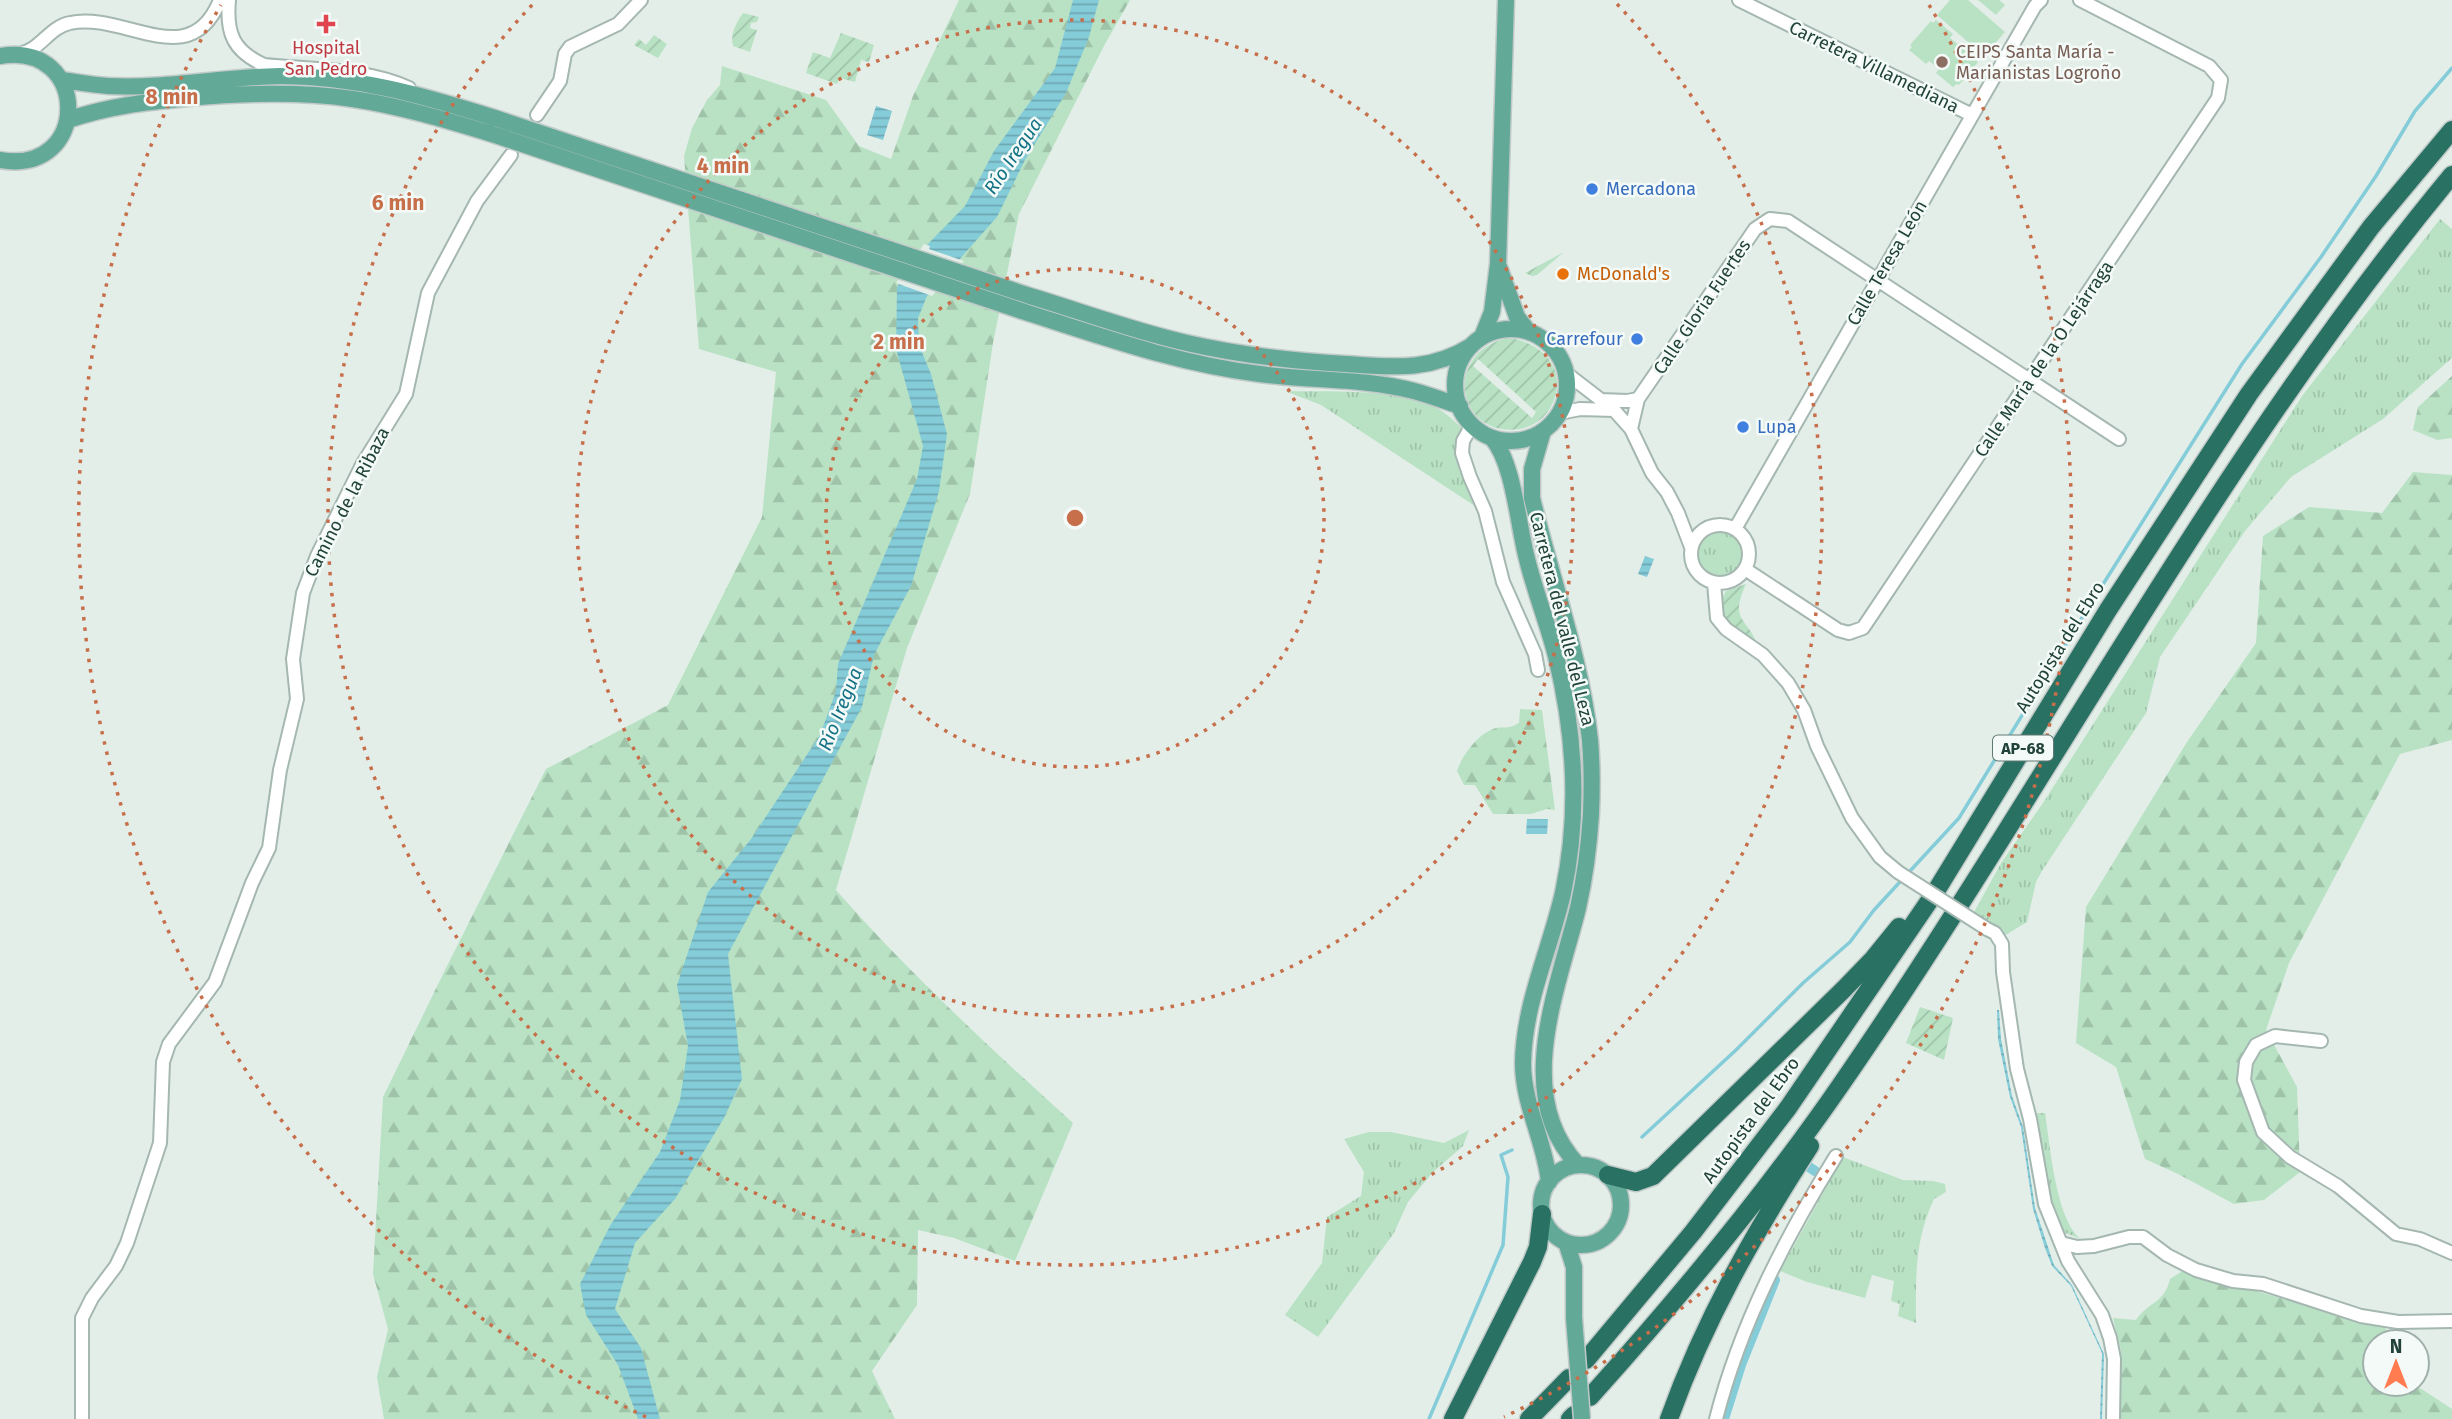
<svg xmlns="http://www.w3.org/2000/svg" width="2452" height="1419" font-family="'Fira Sans',sans-serif">
<style>
.grass{fill:url(#grass-tufts)}
.forest{fill:url(#forest-firs)}
.garden{fill:url(#garden-furrows);fill-rule:evenodd}
.pitch{fill:#b9e2c4}
.water{fill:url(#water-rules)}
.pier{fill:#e3eee9}
.lines{fill:none;stroke-linecap:round;stroke-linejoin:round}
.stream{stroke:#85ccd9;stroke-width:3.5}
.canal{stroke:#85ccd9;stroke-width:10}
.minor-casing{stroke:#a5b7b1;stroke-width:16}
.major-casing{stroke:#c1cac8;stroke-width:19}
.highway-casing{stroke:#c1cac8;stroke-width:21}
.minor{stroke:#fff;stroke-width:12}
.major{stroke:#62a997;stroke-width:16}
.highway{stroke:#297263;stroke-width:18}
.minor-bridge-casing{stroke:#a5b7b1;stroke-width:16;stroke-linecap:butt}
.major-bridge-casing{stroke:#c1cac8;stroke-width:19;stroke-linecap:butt}
.minor-bridge{stroke:#fff;stroke-width:12}
.major-bridge{stroke:#62a997;stroke-width:16}
.ring{fill:none;stroke:#c76e4a;stroke-width:3.5;stroke-dasharray:3.5 7}
.health-dot{fill:#e0444e;stroke:#f4faf7;stroke-width:2.5}
.education-dot{fill:#8d6e63;stroke:#f4faf7;stroke-width:2.5}
.shop-dot{fill:#3f7fe0;stroke:#f4faf7;stroke-width:2.5}
.food-dot{fill:#e8710a;stroke:#f4faf7;stroke-width:2.5}
.labels{text-anchor:middle;dominant-baseline:central;stroke-width:5;stroke-linejoin:round;paint-order:stroke}
.shield{fill:#f4faf7;stroke:#607972;stroke-width:2}
.shield-label{font-size:16px;font-weight:bold;fill:#204239}
.health-label{font-size:18px;fill:#be3a42;stroke:#f4faf7}
.education-label{font-size:18px;fill:#785e54;stroke:#f4faf7;text-anchor:start}
.street-label{font-size:18px;fill:#204239;stroke:#f4faf7}
.shop-label{font-size:18px;fill:#366cbe;stroke:#f4faf7;text-anchor:start}
.food-label{font-size:18px;fill:#c56008;stroke:#f4faf7;text-anchor:start}
.water-label{font-size:19px;font-style:italic;fill:#137285;stroke:#f4faf7}
.centre{fill:#c76e4a;stroke:#f4faf7;stroke-width:3.5}
.ring-label{font-size:21px;text-anchor:middle;font-weight:bold;fill:#c76e4a;stroke:#f4faf7;stroke-width:5;stroke-linejoin:round;paint-order:stroke}
</style>
<defs>
<pattern id="grass-tufts" width="24" height="20" patternUnits="userSpaceOnUse" patternTransform="scale(1.75)"><rect width="24" height="20" fill="#b9e2c4"/><path d="M3 7l-1-3M5 7V3M7 7l1-3M15 17l-1-3M17 17v-4M19 17l1-3" fill="none" stroke="#9fc3a9"/></pattern>
<pattern id="forest-firs" width="22" height="20" patternUnits="userSpaceOnUse" patternTransform="scale(1.75)"><rect width="22" height="20" fill="#b9e2c4"/><path d="M5 1l3.5 6h-7zM16 11l3.5 6h-7z" fill="#9fc3a9"/></pattern>
<pattern id="garden-furrows" width="10" height="10" patternUnits="userSpaceOnUse" patternTransform="scale(1.75)"><rect width="10" height="10" fill="#b9e2c4"/><path d="M-1 1l2-2M0 10L10 0M9 11l2-2" fill="none" stroke="#9fc3a9"/></pattern>
<pattern id="water-rules" width="6" height="5" patternUnits="userSpaceOnUse" patternTransform="scale(1.75)"><rect width="6" height="5" fill="#85ccd9"/><path d="M0 2.5h6" fill="none" stroke="#6ca7b1"/></pattern>
</defs>
<rect width="100%" height="100%" fill="#e3eee9"/>
<path class="grass" d="M2440,219L2452,229V358L2383,419L2291,477L2245,531L2160,657L2146,713L2042,871L2036,882L2027,922L2004,936L1991,924L1973,914L2001,863L2043,803L2302,396Z
M1285,391C1330,392 1390,388 1433,406C1448,413 1459,426 1471,437L1464,455L1481,510L1321,405Z
M1695 553a24 24 0 1 1 48 0a24 24 0 1 1-48 0Z
M2034,1113H2045C2050,1144 2056,1221 2081,1239L2063,1232C2044,1197 2041,1152 2034,1113Z
M1469,1130L1463,1146L1433,1172L1408,1202L1394,1233L1318,1337L1285,1315L1322,1263L1327,1217L1361,1196L1364,1172L1344,1139L1369,1132H1391L1444,1143Z
M1843,1157L1903,1180L1933,1181L1945,1184L1946,1192L1934,1199C1914,1242 1916,1277 1916,1323L1898,1316L1900,1304L1891,1301L1894,1281L1872,1275L1865,1298L1807,1282L1780,1271Z"/>
<path class="forest" d="M959,0H1130L1105,44L1019,214L993,343L970,494L907,648L836,890C909,973 991,1049 1073,1123L1015,1261L954,1238L918,1230L917,1305L872,1371L895,1419H384L377,1377L388,1329L373,1274L383,1097L446,968L546,769L668,705L762,517L776,372L699,349L684,156L692,128L707,100L720,85L722,66L826,100L859,146L891,159L913,96Z
M2452,376V438L2437,440L2413,430L2418,407Z
M2413,472L2452,475V740L2400,754L2289,963L2266,1030L2297,1087L2300,1172L2264,1200L2234,1204L2178,1174L2145,1159L2116,1067L2076,1043L2086,907L2187,742L2256,643L2263,536L2309,507L2382,513Z
M1520,709L1542,710L1555,810L1547,809L1531,814H1493L1475,785H1464L1457,771C1461,757 1478,734 1493,729C1503,725 1505,731 1519,723Z
M2184,1270L2318,1309L2384,1326L2393,1342H2375V1384H2414L2452,1409V1419H2118L2121,1351L2113,1318L2136,1320C2149,1301 2164,1304 2170,1279Z"/>
<path class="garden" d="M743,13L759,17L757,22L751,23L750,28L757,30L750,52L733,46C730,34 736,23 743,13Z
M841,33L874,45L869,62L861,60L855,82L840,78L837,84L806,73L813,52L830,58Z
M654,35L667,44L658,58L634,45L639,39L646,45Z
M1564,252L1537,275L1532,276L1525,273Z
M1507,338C1543,341 1571,372 1550,408C1544,419 1532,427 1520,429C1459,439 1440,355 1507,338ZM1478,359L1536,412L1532,418L1473,366Z
M1746,584C1729,622 1747,616 1758,646C1741,633 1711,616 1726,591Z
M1920,1007L1953,1018L1944,1060L1906,1043Z"/>
<path class="pitch" d="M1950,0H1968L2005,32L1984,56L1937,15Z
M1978,0H1999L2005,5L1996,15Z
M1936,20L1953,34L1950,38L1960,46L1963,42L1979,57L1976,60L1978,62L1959,85L1957,84L1953,87L1936,73L1939,69L1929,61L1926,64L1909,50L1912,47L1910,45L1931,21L1933,23Z"/>
<path class="water" d="M1073,0H1099L1089,37L1066,93L1025,160L997,217L927,296L918,318L919,345L931,374L947,434L939,491L911,586L874,655L862,707L728,954L742,1079L724,1118L675,1199L635,1243L615,1309L641,1348L660,1419H638L618,1365L586,1315L580,1284L611,1224L660,1152L680,1100L688,1046L677,985L708,892L751,839L820,735L836,691L838,664L917,479L923,446L896,349L897,287L927,245L965,206L994,151L1055,68Z
M876,106L892,111L883,140L867,135Z
M1645,556L1654,559L1647,577L1638,574Z
M1527,819H1548L1547,834H1526Z
M1997,1010H1999L2001,1039L2012,1096L2023,1127L2035,1208L2054,1265L2072,1285L2104,1354L2102,1419H2100L2102,1353L2071,1286L2052,1266L2045,1248L2033,1209L2021,1127L2010,1097L1998,1039Z"/>
<path class="pier" d="M924,244L930,246L929,249L964,261L932,296L896,283Z"/>
<g class="lines">
<path class="stream" d="M1642,1137L1736,1050L1803,983L1850,942L1874,910L1959,818L2088,608L2242,364L2321,257L2376,176L2415,111L2452,68
M1429,1419L1503,1245L1508,1177L1501,1155L1512,1150"/>
<path class="canal" d="M1809,1167L1815,1171
M1724,1419L1741,1365L1775,1280"/>
<g class="minor-casing">
<path id="minor" d="M229,0C226,33 233,51 264,65C313,70 365,68 409,88
M1739,0L1972,115
M19,54C41,50 49,27 70,23C124,11 190,75 220,0
M537,115L560,81L565,54L570,47L618,24L641,0
M1566,373L1614,410L1631,429L1652,473L1667,492L1678,513L1691,547
M1638,399L1755,229L1770,219L1788,221L2119,439
M1601,400L1627,401L1638,399L1631,429
M1560,413L1580,409L1614,410
M1472,425L1463,441L1462,453L1470,477L1485,511L1503,582L1535,654L1538,670
M1691 554a29 29 0 1 1 58 0a29 29 0 1 1-58 0Z
M1735,529L2035,6L2041,0
M1745,569L1838,630L1849,633L1863,628L2218,98L2221,80L2209,66L2080,0
M1714,583L1717,618L1726,629L1763,655L1788,683L1804,710L1817,746L1852,818L1880,857L1898,872
M1987,929L1995,933L2002,944L2003,972L2017,1069L2030,1119L2045,1204L2068,1261L2102,1315L2110,1338L2114,1359L2113,1419
M2321,1041L2275,1036L2256,1045L2246,1062L2244,1080L2263,1132L2290,1157L2338,1186L2396,1234L2420,1239L2452,1253
M2061,1243L2077,1247L2094,1246L2129,1237H2143L2167,1255L2196,1270L2233,1281L2263,1284L2361,1316L2398,1322L2452,1321
M82,1419V1318L92,1298L116,1266L127,1243L160,1143L163,1062L169,1044L215,982L252,883L269,848L280,770L297,699L293,659L303,593L317,556L362,465L406,394L428,293L477,201L511,155
M1716,1419C1740,1325 1785,1238 1836,1156"/>
</g>
<g class="major-casing">
<path id="major" d="M0,56C91,41 91,176 0,160
M61,80C76,82 93,85 108,86C165,89 222,77 279,76C357,76 425,96 498,119
M68,120C108,106 147,102 188,98C243,93 298,91 353,99C400,106 446,120 492,134
M1499,267L1517,317L1528,331
M1027,295C1080,311 1133,331 1187,343C1239,355 1293,361 1346,364C1393,367 1429,372 1471,346
M1022,311C1100,336 1178,364 1260,374C1311,381 1364,378 1414,391C1429,395 1445,401 1460,406
M1455 385a56 56 0 1 1 112 0a56 56 0 1 1-112 0Z
M1482,337L1492,312L1498,264L1506,0
M1543,431L1532,469V498C1551,578 1581,658 1590,740C1592,764 1592,790 1591,814C1589,846 1585,877 1578,908C1558,988 1512,1096 1578,1165
M1492,438C1514,463 1518,526 1527,559C1535,592 1548,624 1556,656C1575,734 1580,814 1563,893C1550,950 1524,1003 1523,1063C1523,1105 1545,1141 1549,1182
M1541 1205a40 40 0 1 1 80 0a40 40 0 1 1-80 0Z
M1566,1242L1574,1267V1318"/>
</g>
<g class="highway-casing">
<path id="highway" d="M1608,1175L1636,1182L1653,1176L1844,989L1873,959L1899,927
M1586,1360L1693,1232L1788,1108L1936,891L2108,610L2249,394L2371,227L2452,130
M1590,1397C1679,1298 1764,1196 1840,1086C2048,785 2217,458 2452,175
M1453,1419L1532,1262L1538,1247L1542,1214
M1529,1419L1569,1378
M1570,1419L1574,1415
M1669,1419C1704,1321 1754,1233 1810,1146"/>
</g>
<use href="#minor" class="minor"/>
<use href="#major" class="major"/>
<use href="#highway" class="highway"/>
<g class="minor-bridge-casing">
<path id="minor-bridge" d="M1898,872L1987,929"/>
</g>
<g class="major-bridge-casing">
<path id="major-bridge" d="M498,119L1027,295
M492,134L1022,311
M1574,1318L1582,1419"/>
</g>
<use href="#minor-bridge" class="minor-bridge"/>
<use href="#major-bridge" class="major-bridge"/>
</g>
<g class="ring">
<circle cx="1075" cy="518" r="249"/>
<circle cx="1075" cy="518" r="498"/>
<path d="M1617 4A747 747 0 1 1 533 4"/>
<path d="M646 1417A996 996 0 0 1 221 5M1929 5A996 996 0 0 1 1504 1417"/>
</g>
<path class="health-dot" d="M322.5 13.5h7v7h7v7h-7v7h-7v-7h-7v-7h7z"/>
<circle class="education-dot" cx="1942" cy="62" r="7"/>
<g class="shop-dot">
<circle cx="1592" cy="189" r="7"/>
<circle cx="1637" cy="339" r="7"/>
<circle cx="1743" cy="427" r="7"/>
</g>
<circle class="food-dot" cx="1563" cy="274" r="7"/>
<g class="labels">
<rect class="shield" x="1993" y="735.5" width="60" height="25" rx="5"/>
<g class="shield-label">
<text x="2023" y="748">AP-68</text>
</g>
<g class="health-label">
<text x="326" y="48">Hospital<tspan x="326" dy="21">San Pedro</tspan></text>
</g>
<g class="education-label">
<text x="1956" y="52">CEIPS Santa María -<tspan x="1956" dy="21">Marianistas Logroño</tspan></text>
</g>
<g class="street-label">
<text transform="translate(1874 67) rotate(26)">Carretera Villamediana</text>
<text transform="translate(1887 263) rotate(-60)">Calle Teresa León</text>
<text transform="translate(1702 307) rotate(-56)">Calle Gloria Fuertes</text>
<text transform="translate(2044 359) rotate(-56)">Calle María de la O Lejárraga</text>
<text transform="translate(347 502) rotate(-63)">Camino de la Ribaza</text>
<text transform="translate(1562 619) rotate(76)">Carretera del valle del Leza</text>
<text transform="translate(2060 647) rotate(-58)">Autopista del Ebro</text>
<text transform="translate(1751 1120) rotate(-54)">Autopista del Ebro</text>
</g>
<g class="shop-label">
<text x="1606" y="189">Mercadona</text>
<text x="1623" y="339" text-anchor="end">Carrefour</text>
<text x="1757" y="427">Lupa</text>
</g>
<g class="food-label">
<text x="1577" y="274">McDonald's</text>
</g>
<g class="water-label">
<text transform="translate(1013 156) rotate(-56)">Río Iregua</text>
<text transform="translate(840 709) rotate(-68)">Río Iregua</text>
</g>
</g>
<circle cx="1075" cy="518" r="10" class="centre"/>
<g class="ring-label">
<text x="172" y="104">8 min</text>
<text x="723" y="173">4 min</text>
<text x="398" y="210">6 min</text>
<text x="899" y="349">2 min</text>
</g>
<g transform="translate(2396 1363)"><circle r="33" fill="#f4faf7" stroke="#9fb0ab" stroke-width="2"/>
<path d="M0-5L12 26L0 18L-12 26Z" fill="#ff7c50"/>
<text y="-10" font-size="19" font-weight="bold" text-anchor="middle" fill="#204239">N</text>
</g>
</svg>
